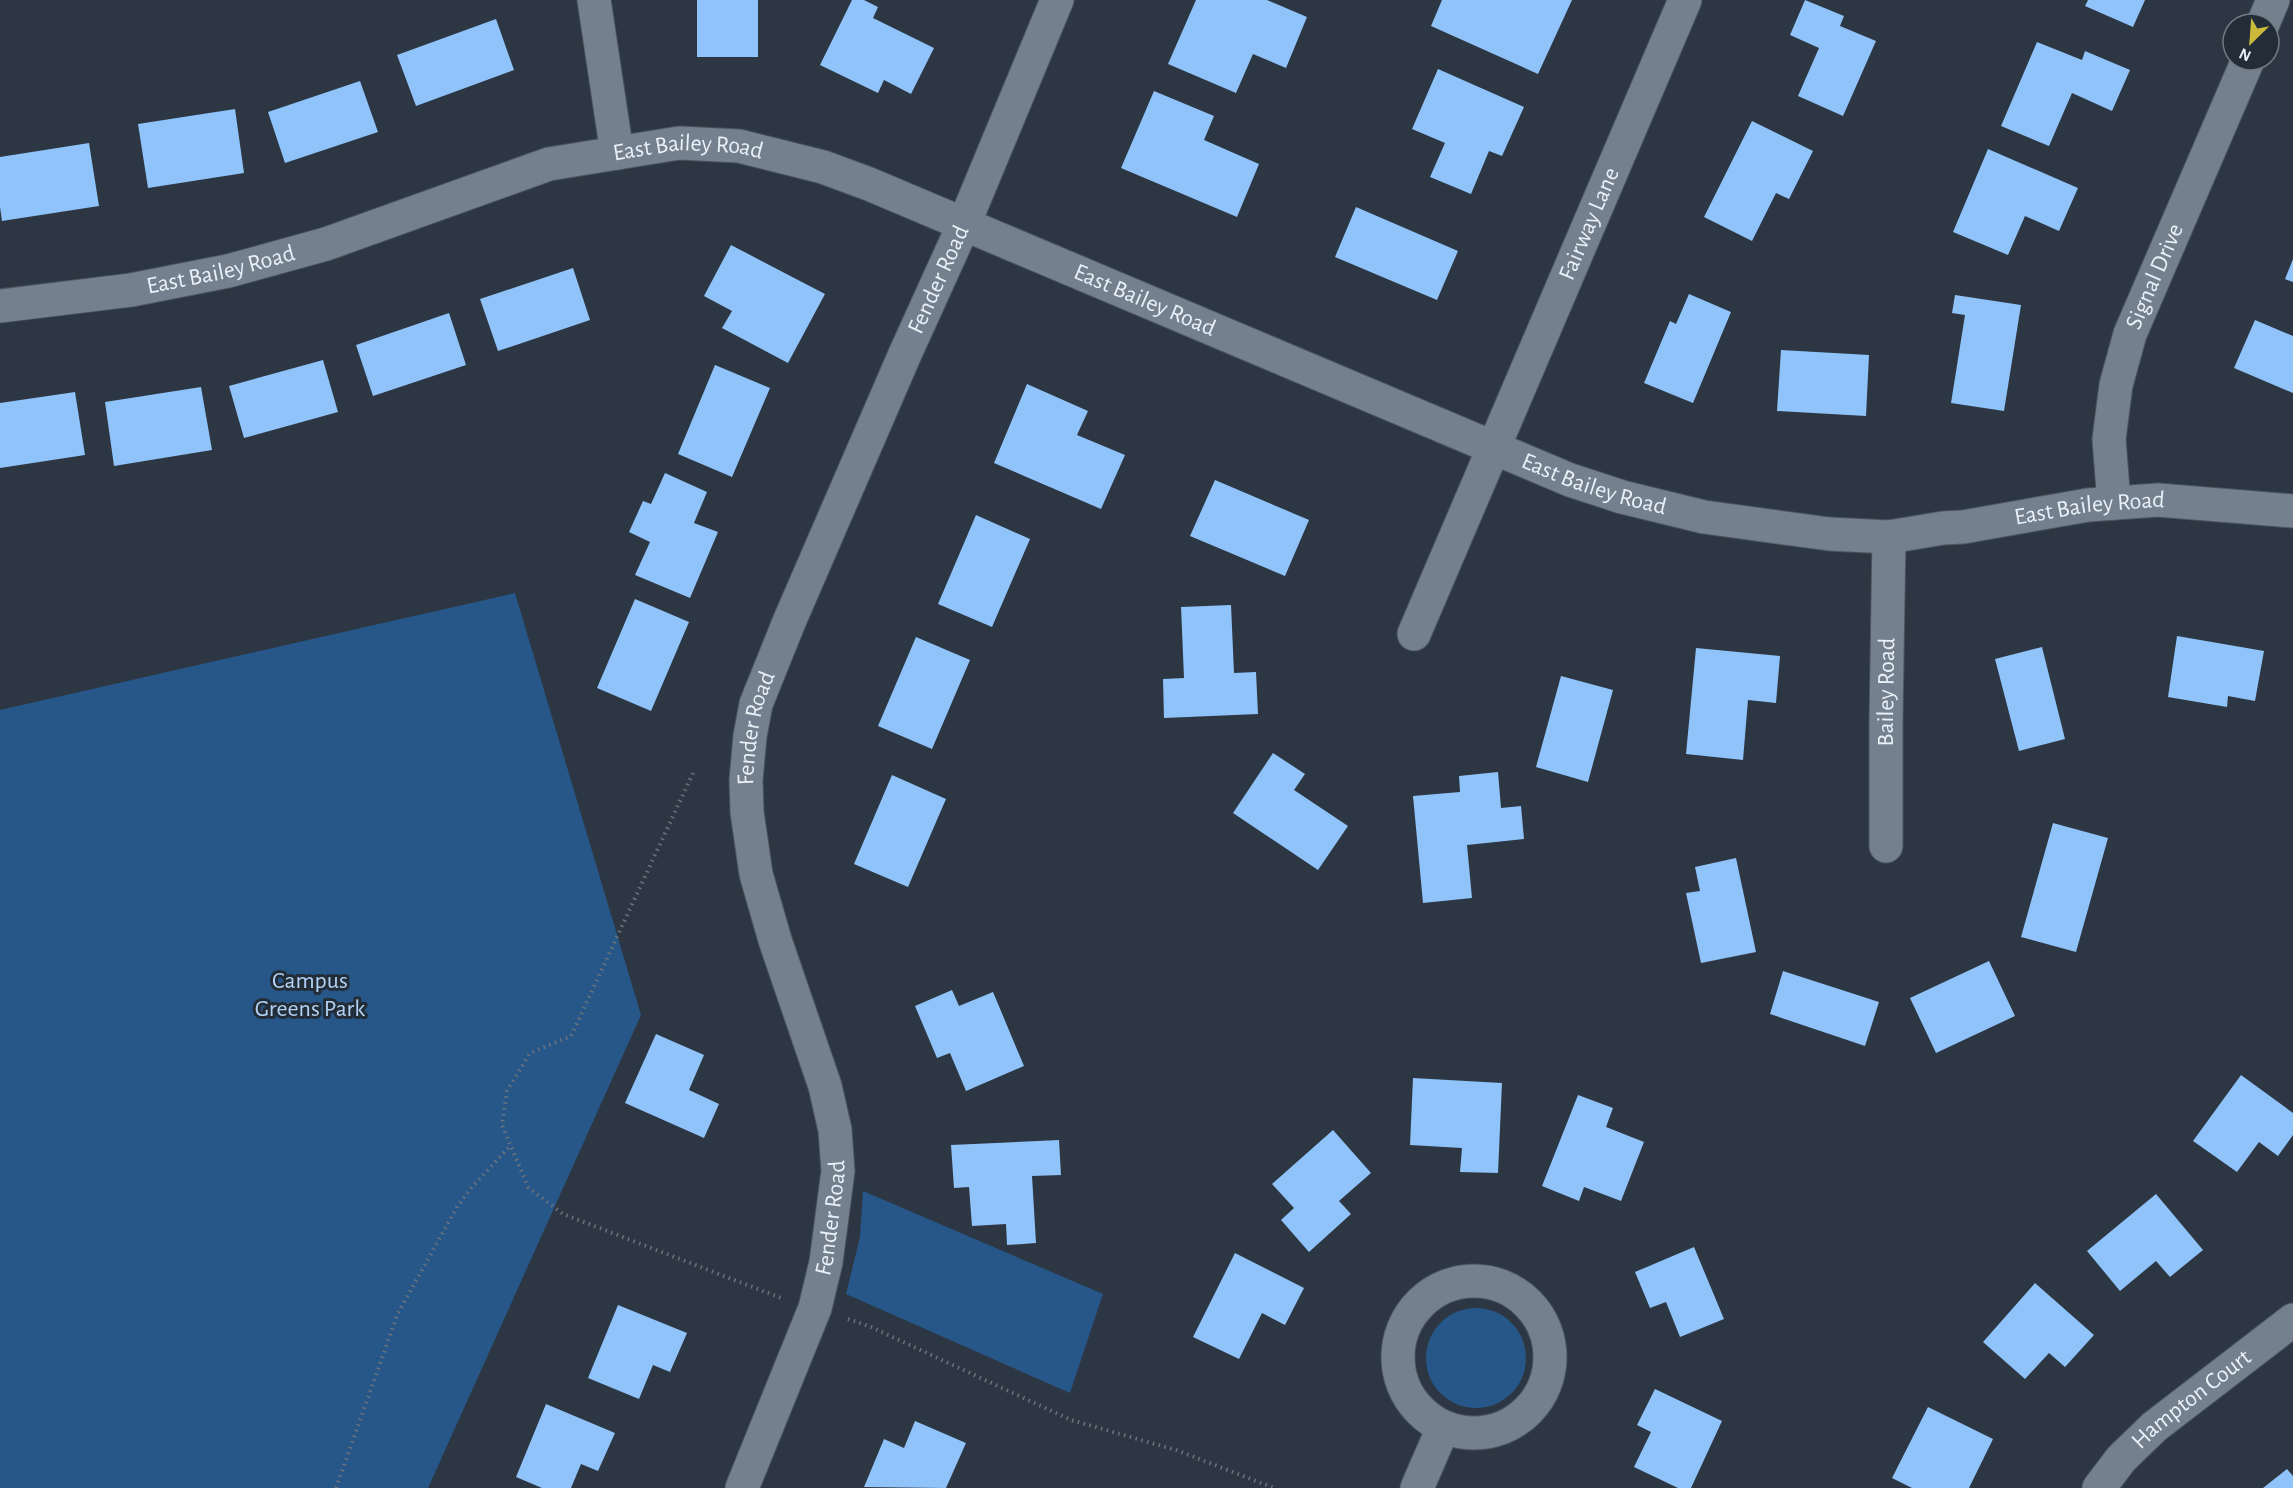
<svg xmlns="http://www.w3.org/2000/svg" width="2293" height="1488" font-family="'Alegreya Sans',sans-serif">
<style>
.green{fill:#275788}
.building{fill:#90c3fa}
.lines{fill:none;stroke-linecap:round;stroke-linejoin:round}
.street-casing{stroke:#4c555f;stroke-width:35}
.path{stroke:#6a737e;stroke-width:4;stroke-dasharray:1.5 4.5;stroke-linecap:butt}
.street{stroke:#74808e;stroke-width:33}
.labels{text-anchor:middle;dominant-baseline:central;stroke-width:6;stroke-linejoin:round;paint-order:stroke}
.street-label{font-size:24px;fill:#e9f0f8;stroke:#232d38}
.park-label{font-size:24px;fill:#b2d1f4;stroke:#232d38}
</style>
<rect width="100%" height="100%" fill="#2d3743"/>
<path class="green" d="M515,593L641,1015L428,1488H0V710Z
M863,1191L1103,1294L1070,1393L846,1294L860,1237Z
M1426 1358a50 50 0 1 1 100 0a50 50 0 1 1-100 0Z"/>
<path class="building" d="M697,0H758V57H697Z
M852,0H864L878,7L873,18L934,48L911,94L884,80L878,93L820,65Z
M1196,0H1267L1307,17L1286,68L1253,54L1236,93L1168,64Z
M1442,0H1572L1538,74L1431,26Z
M1805,0L1844,16L1840,26L1876,41L1843,116L1798,96L1819,48L1790,35Z
M2088,0H2145L2133,27L2085,6Z
M496,19L514,70L416,106L397,55Z
M2037,42L2082,60L2085,51L2130,70L2112,111L2072,93L2049,146L2001,126Z
M1438,69L1524,107L1502,156L1489,151L1471,194L1430,177L1445,143L1412,129Z
M360,81L378,132L285,163L268,112Z
M1154,91L1214,116L1204,140L1259,164L1237,217L1121,168Z
M235,109L244,173L148,188L138,124Z
M1752,121L1813,151L1789,199L1776,193L1752,241L1704,217Z
M89,143L99,206L2,221L0,207V157Z
M1988,149L2078,188L2059,231L2025,216L2008,255L1953,232Z
M1356,207L1458,251L1437,300L1335,257Z
M731,245L825,294L788,363L722,328L732,311L704,296Z
M2293,259V282L2285,279Z
M573,268L590,320L498,351L480,299Z
M1689,294L1731,312L1693,403L1644,383L1670,321L1676,324Z
M1955,295L2021,305L2004,411L1951,403L1965,315L1952,313Z
M449,313L466,365L373,396L356,345Z
M2255,320L2293,336V393L2234,368Z
M1781,350L1869,355L1866,416L1777,411Z
M323,360L338,412L244,438L229,386Z
M715,365L770,388L732,477L678,454Z
M1027,384L1088,411L1077,435L1125,455L1101,509L994,463Z
M201,387L212,450L114,466L105,402Z
M75,392L85,455L0,468V403Z
M665,473L707,492L694,523L718,532L690,598L635,575L650,542L629,532L643,501L651,504Z
M1215,480L1309,520L1285,576L1190,536Z
M976,515L1030,539L992,627L938,604Z
M635,599L689,622L651,711L597,688Z
M1231,605L1234,673L1256,672L1258,714L1164,718L1163,679L1184,678L1181,607Z
M2177,636L2264,651L2255,701L2228,696L2227,707L2168,697Z
M916,637L970,660L932,749L878,726Z
M2042,647L2065,739L2019,751L1995,659Z
M1696,648L1780,656L1776,703L1748,700L1743,760L1686,754Z
M1561,676L1613,690L1588,782L1536,767Z
M1273,753L1305,774L1294,790L1348,826L1318,870L1233,813Z
M1498,772L1501,808L1521,806L1524,839L1467,845L1472,898L1423,903L1413,796L1460,792L1459,776Z
M892,775L946,799L908,887L854,864Z
M2053,823L2108,838L2076,952L2021,937Z
M1736,858L1756,952L1701,963L1686,893L1700,891L1695,867Z
M1989,961L2015,1016L1936,1053L1910,998Z
M1783,971L1879,1002L1865,1046L1770,1014Z
M952,990L959,1006L993,992L1024,1066L966,1091L950,1053L937,1058L915,1006Z
M656,1034L704,1055L689,1090L719,1104L704,1138L625,1103Z
M2241,1075L2293,1113V1135L2278,1156L2259,1142L2237,1172L2193,1141Z
M1413,1078L1502,1083L1498,1173L1460,1172L1462,1148L1410,1145Z
M1578,1095L1613,1108L1606,1127L1644,1142L1621,1201L1584,1187L1579,1201L1542,1186Z
M1333,1130L1371,1173L1339,1201L1351,1214L1309,1252L1281,1220L1294,1208L1272,1184Z
M1059,1140L1061,1175L1032,1176L1036,1243L1007,1245L1006,1224L972,1226L969,1187L954,1188L951,1145Z
M2156,1194L2203,1250L2170,1277L2156,1261L2120,1291L2087,1251Z
M1694,1247L1724,1319L1680,1337L1666,1302L1650,1308L1635,1272Z
M1235,1253L1304,1288L1285,1325L1262,1313L1239,1359L1193,1337Z
M2035,1283L2094,1335L2065,1367L2049,1353L2025,1379L1983,1342Z
M618,1305L687,1333L670,1372L653,1365L639,1399L588,1378Z
M1655,1389L1722,1421L1691,1488H1678L1634,1467L1651,1432L1637,1425Z
M546,1404L615,1433L598,1471L581,1464L571,1488H542L516,1477Z
M1928,1407L1993,1439L1969,1488H1912L1892,1478Z
M915,1421L966,1443L946,1488L864,1487L884,1439L904,1448Z
M2287,1469L2293,1476V1488H2263Z"/>
<g class="lines">
<g class="street-casing">
<g id="street">
<path d="M594,0L617,153"/>
<path d="M2263,24L2273,0"/>
<path id="s1" d="M0,306L131,290L228,271L326,244L549,164L679,143L739,146L823,167L869,184L1570,480L1622,497L1704,517L1829,534L1889,537L1943,528L1963,527L2088,505L2158,500L2293,511"/>
<path id="s2" d="M2114,503L2109,439L2116,385L2130,334L2248,60"/>
<path id="s3" d="M1414,634L1685,0"/>
<path id="s4" d="M1886,846V720L1889,537"/>
<circle cx="1474" cy="1357" r="76"/>
<path id="s5" d="M742,1488L815,1308L826,1262L838,1171L835,1130L825,1086L775,940L756,874L747,812L746,780L750,736L756,704L789,622L905,354L964,224L1057,0"/>
<path d="M1417,1488L1443,1428"/>
<path id="s6" d="M2099,1488L2121,1459L2154,1427L2293,1320"/>
</g>
</g>
<path class="path" d="M693,773L571,1036L530,1053L507,1091L502,1125L528,1187L563,1214L781,1298
M848,1319L871,1327L1071,1420L1176,1450L1274,1488
M336,1488L398,1313L457,1207L471,1188L511,1145"/>
<use href="#street" class="street"/>
</g>
<g class="labels">
<g class="street-label">
<text stroke="none"><textPath href="#s1" startOffset="710">East Bailey Road</textPath></text>
<text stroke="none"><textPath href="#s3" startOffset="446">Fairway Lane</textPath></text>
<text stroke="none"><textPath href="#s1" startOffset="224">East Bailey Road</textPath></text>
<text stroke="none"><textPath href="#s2" startOffset="234">Signal Drive</textPath></text>
<text stroke="none"><textPath href="#s5" startOffset="1276">Fender Road</textPath></text>
<text stroke="none"><textPath href="#s1" startOffset="1196">East Bailey Road</textPath></text>
<text stroke="none"><textPath href="#s1" startOffset="1682">East Bailey Road</textPath></text>
<text stroke="none"><textPath href="#s1" startOffset="2186">East Bailey Road</textPath></text>
<text stroke="none"><textPath href="#s4" startOffset="154">Bailey Road</textPath></text>
<text stroke="none"><textPath href="#s5" startOffset="790">Fender Road</textPath></text>
<text stroke="none"><textPath href="#s5" startOffset="286">Fender Road</textPath></text>
<text stroke="none"><textPath href="#s6" startOffset="129">Hampton Court</textPath></text>
</g>
<g class="park-label">
<text x="310" y="981">Campus<tspan x="310" dy="28">Greens Park</tspan></text>
</g>
</g>
<g transform="translate(2251 42) rotate(205)"><circle r="28" fill="#232d38" stroke="#727b85" stroke-width="1.5"/>
<path d="M0-4.5L10 22L0 15L-10 22Z" fill="#cbb939"/>
<text y="-9" font-size="16" font-weight="bold" text-anchor="middle" fill="#e9f0f8">N</text>
</g>
</svg>
